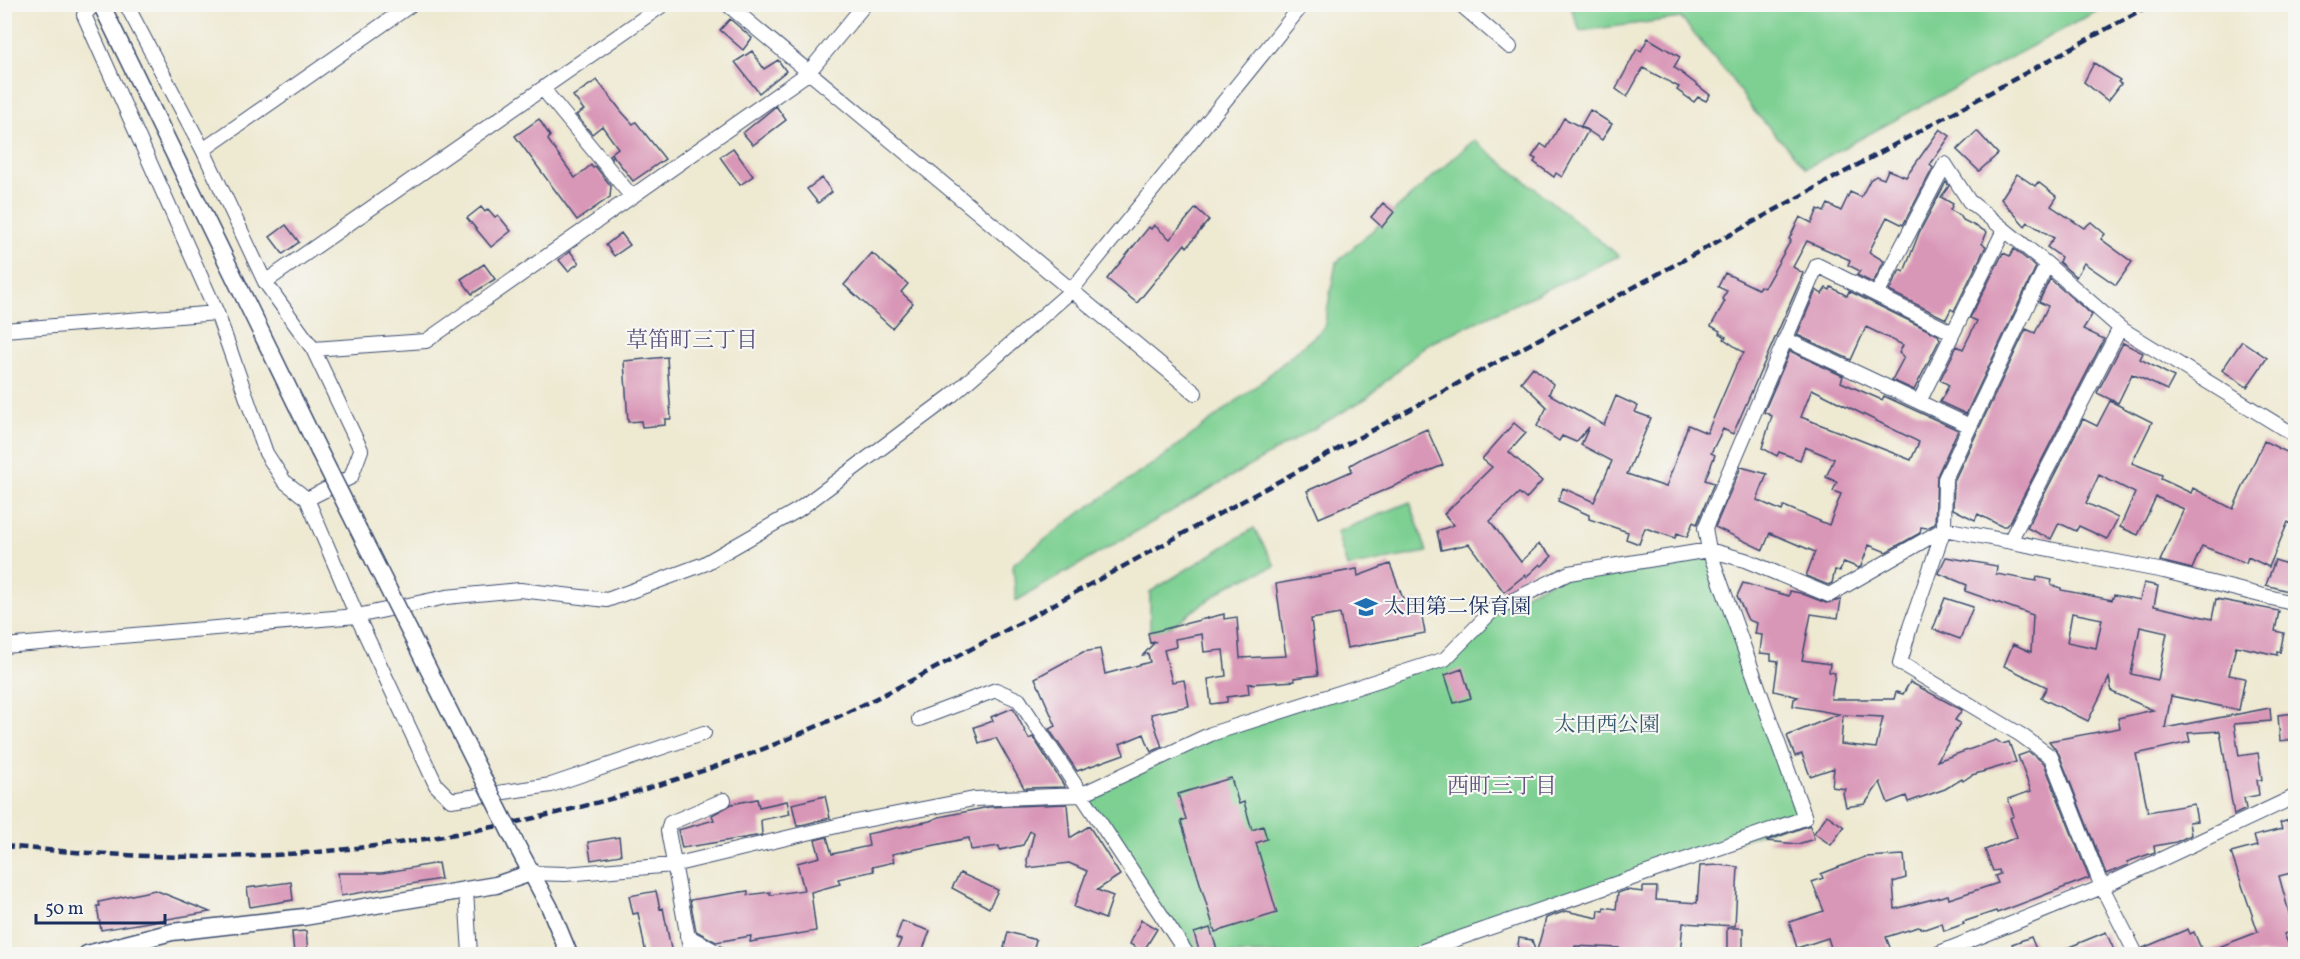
<svg xmlns="http://www.w3.org/2000/svg" width="2300" height="959" font-family="Vollkorn,'Noto Serif JP',serif">
<style>
.green{fill:#7dd092;stroke:#4c8078;stroke-width:1.5}
.building{fill:#d997b7;fill-rule:evenodd}
.lines{fill:none;stroke-linecap:round;stroke-linejoin:round}
.minor-casing{stroke:#3b4b6f;stroke-width:16}
.tertiary-casing{stroke:#3b4b6f;stroke-width:19}
.minor{stroke:#fff;stroke-width:14}
.tertiary{stroke:#fff;stroke-width:16}
.rail{stroke:#1b2f5e;stroke-width:4.5;stroke-dasharray:9 4.5;stroke-linecap:butt}
.tertiary-bridge-casing{stroke:#3b4b6f;stroke-width:19;stroke-linecap:butt}
.tertiary-bridge{stroke:#fff;stroke-width:16}
.labels{text-anchor:middle;dominant-baseline:central;stroke-width:4.5;stroke-linejoin:round;paint-order:stroke}
.poi-label{font-size:21px;fill:#1b2f5e;stroke:#f6f6f2;text-anchor:start}
.park-label{font-size:21px;fill:#34576b;stroke:#f6f6f2}
.neighbourhood-label{font-size:22px;fill:#5e537d;stroke:#f6f6f2}
</style>
<rect width="100%" height="100%" fill="#f6f6f2"/>
<filter id="ink" filterUnits="userSpaceOnUse"><feTurbulence type="fractalNoise" baseFrequency=".0167" numOctaves="2"/><feDisplacementMap in="SourceGraphic" scale="12" xChannelSelector="R" yChannelSelector="G"/><feConvolveMatrix kernelMatrix="1 2 1 2 8 2 1 2 1" color-interpolation-filters="sRGB"/></filter>
<filter id="wash" filterUnits="userSpaceOnUse"><feTurbulence type="fractalNoise" baseFrequency=".008" numOctaves="4" result="noise"/><feDisplacementMap in="SourceGraphic" scale="24" xChannelSelector="R" yChannelSelector="G"/><feGaussianBlur stdDeviation="1.35" result="paint"/><feColorMatrix in="noise" values="0 0 0 0 0 0 0 0 0 0 0 0 0 0 0 0 0 1.4 0 .05"/><feComposite in="paint" operator="in"/></filter>
<g filter="url(#wash)">
<rect width="100%" height="100%" fill="#eee9d1"/>
<path class="green" d="M1574,4H1815L1834,8L1892,4L2108,5L1806,168L1753,110L1730,77L1681,18L1580,31L1572,10Z
M1474,140L1619,256L1426,345L1367,398L1016,601L1013,564L1081,512L1163,457L1256,386L1324,328L1336,263Z
M1410,502L1427,552L1347,567L1337,532Z
M1254,528L1275,566L1231,584L1150,641V592Z
M1709,550L1805,818L1414,954H1187L1080,795L1211,734L1445,660L1493,610L1569,573Z"/>
<g id="blocks">
<path class="building" d="M730,19L752,38L743,50L720,30Z
M1648,38L1680,57L1674,67L1710,95L1706,101L1698,97L1694,102L1677,90L1679,87L1643,68L1627,97L1616,89L1637,49L1641,51Z
M752,51L764,69L778,60L786,71L759,93L735,62Z
M2094,63L2120,80L2118,82L2121,84L2108,101L2084,82Z
M597,80L622,112L633,124L636,122L665,159L633,181L612,154V159L609,155L618,148L602,126L592,134L576,115L584,110L573,96Z
M776,106L786,120L753,145L743,133Z
M1590,110L1612,124L1602,140L1581,126Z
M1564,118L1588,131L1562,177L1556,173L1554,177L1534,162L1536,159L1532,157L1541,144L1547,148Z
M539,119L550,136L548,140L575,178L591,165L593,168L595,166L611,186L610,197L577,220L515,136Z
M1940,129L1950,136L1930,165L1933,168L1903,225L1887,217L1869,252L1884,261L1873,283L1857,275L1860,271L1848,265L1850,260L1807,241L1793,267L1803,273L1800,281L1733,434L1723,429L1711,453L1715,455L1705,480L1714,483L1697,524L1693,522L1687,537L1677,533L1675,538L1645,528L1639,544L1626,539L1628,532L1589,519V515L1558,501L1563,488L1594,502L1612,461L1581,445L1589,427L1576,442L1562,436L1559,441L1537,426L1547,407L1521,382L1533,367L1553,384L1549,394L1604,425L1616,396L1638,406L1635,412L1651,418L1627,474L1666,487L1688,425L1707,433L1737,363L1744,353L1724,339L1726,337L1719,333L1720,331L1711,326L1725,301L1722,299L1727,291L1718,287L1725,273L1758,289L1760,286L1764,288L1791,240L1789,239L1800,217L1812,223L1818,209L1824,212L1828,204L1841,211L1850,192L1861,197L1870,180L1876,176L1884,179L1888,170L1906,177Z
M1977,131L1998,154L1979,171L1957,150Z
M733,148L753,176L740,185L720,157Z
M2017,174L2035,186L2038,182L2057,197L2051,206L2084,228L2091,222L2105,234L2101,239L2132,262L2116,285L2084,263L2076,277L2059,262L2061,257L2047,247L2054,238L2028,222L2025,226L2001,199Z
M822,178L832,192L818,203L807,189Z
M1946,182L1949,186L1941,197L1953,204L1950,210L1960,215L1963,220L1987,232L1982,244L1986,246L1954,311L1951,309L1946,319L1889,291L1900,270L1904,272L1919,233Z
M1383,203L1394,212L1382,227L1371,217Z
M481,207L485,212L488,209L495,217L498,215L511,231L491,247L467,218Z
M1196,208L1209,220L1187,247L1185,244L1137,303L1107,279L1149,227L1151,229L1154,225L1170,239Z
M286,225L299,242L283,254L270,237Z
M621,233L630,245L614,256L606,245Z
M2014,249L2036,267L1966,414L1940,402L1949,385L1940,380L1957,346L1963,349L1977,321L1970,318L2003,253L2010,256Z
M570,251L579,263L568,271L559,260Z
M872,253L908,284L901,292L913,303L892,328L844,285Z
M484,264L495,279L472,294L461,279Z
M2050,279L2092,315L2083,329L2104,339L2011,520L2006,526H2001L1978,514L1975,520L1953,509L1954,481L2026,329L2035,333L2048,306L2039,302Z
M1831,287L1847,296L1849,291L1938,335L1940,339L1914,390L1892,380L1904,357L1899,353L1903,345L1866,327L1851,360L1797,335L1816,290L1822,294L1826,288L1830,290Z
M2242,341L2267,358L2247,387L2222,370Z
M2123,343L2143,353L2140,359L2174,377L2167,390L2132,374L2118,403L2097,393Z
M1790,351L1843,376L1841,382L1882,400L1884,396L1958,430L1937,476L1935,524L1927,528L1921,527L1920,533L1886,552L1869,545L1861,566L1859,568L1844,562L1840,571L1835,570L1832,583L1828,585L1806,576L1815,552L1770,533L1763,550L1715,527L1741,467L1767,474L1757,500L1782,511L1784,506L1829,525L1841,494L1833,491L1837,482L1826,477L1834,459L1805,447L1800,460L1779,452L1777,456L1762,448L1772,416L1764,412ZM1812,389L1919,442L1911,460L1801,417Z
M667,357L671,419H665V425L642,427L641,421L628,422L624,361Z
M2110,401L2152,422L2132,463L2162,475L2161,479L2191,493L2193,488L2233,509L2264,441L2295,456V526L2288,522L2269,567L2248,557L2246,563L2202,546L2192,569L2160,561L2184,509L2156,497L2138,535L2120,527L2135,493L2099,475L2086,503L2118,518L2107,539L2079,526L2076,531L2059,523L2051,539L2027,528L2083,419L2097,426Z
M1514,423L1526,433L1509,452L1542,481L1526,499L1519,493L1490,521L1521,562L1539,544L1552,556L1542,566L1540,564L1526,577L1525,575L1504,592L1469,544L1441,550L1437,531L1454,525L1444,514L1492,467L1482,459Z
M1427,429L1443,465L1319,518L1307,491L1352,471L1350,465L1364,457Z
M1946,557L1997,566L1996,574L2036,581L2037,577L2052,580L2051,585L2061,588V590L2112,600L2114,595L2140,600L2144,583L2158,586L2154,606L2212,619L2216,599L2279,611L2275,631L2284,633L2280,652L2277,651V655L2236,646L2229,675L2245,678L2239,710L2171,696L2165,728L2270,708L2271,721L2234,724L2239,756L2258,753L2262,780H2257L2259,795L2244,798L2246,809L2234,815L2220,731L2188,733L2190,742L2136,754L2148,812L2194,804L2197,821L2189,822L2191,835L2176,842L2154,846L2155,852L2127,862L2128,865L2106,874L2059,754L2049,741L2120,728L2118,718L2153,710L2112,692L2109,678L2088,721L2041,698L2047,687L2004,666L2013,644L2031,652L2033,615L1965,591L1967,585L1938,573ZM2072,613L2102,619L2096,648L2067,642ZM2140,627L2167,633L2158,680L2131,674Z
M2275,560L2295,567V593L2266,585Z
M1390,564L1405,604L1419,601L1425,633L1347,648L1340,614L1311,619L1318,675L1294,678L1295,681L1248,684L1249,694L1227,697V702L1211,704L1208,679L1226,676L1223,650L1204,652L1202,634L1175,639L1176,647L1164,650L1172,682L1184,680L1189,706L1151,714L1162,747L1151,752L1144,734L1120,744L1124,754L1077,771L1049,729L1056,726L1035,678L1083,652L1100,649L1105,674L1150,662L1148,654L1143,655L1155,642L1150,643L1148,633L1224,614V619L1237,617L1240,658L1286,656L1276,584L1357,569L1358,576Z
M1743,583L1789,596L1790,591L1800,593L1826,603L1841,600L1838,618L1811,614L1802,660L1830,664L1829,672L1835,673L1831,699H1894L1896,692L1903,694L1910,682L1962,710L1955,720L1960,723L1937,761L1996,740L2002,744L2009,742L2016,762L1972,775L1963,781L1962,779L1945,789L1908,802L1906,796L1888,803L1880,782L1865,804L1846,807L1843,793L1846,789L1832,787L1834,768L1810,776L1802,754L1795,756L1787,736L1839,714L1793,706L1794,699L1798,697L1774,691L1778,661L1771,660V654L1760,653L1762,635L1755,634L1757,623L1748,620L1737,596ZM1843,715L1883,717L1876,748L1841,744Z
M1945,598L1973,607L1960,639L1933,629Z
M1462,669L1471,698L1454,703L1445,675Z
M1013,708L1029,739L1033,737L1065,787L1024,788L996,738L979,743L974,727L993,721L991,717Z
M2295,713V739L2280,741L2278,715Z
M2029,752L2044,763L2089,878L1997,913L1996,911L1963,922L1964,924L1944,931L1942,923L1925,929L1918,927L1886,937L1891,950L1877,954H1833L1828,938L1797,948L1789,922L1824,911L1812,882L1823,878L1821,874L1865,857L1904,855L1906,878L1893,882L1895,909L1948,895L1949,899L1998,883L1995,876L2000,874L1999,870L1993,871L1985,850L2017,837L2010,818L2014,816L2008,799L2031,791L2018,756Z
M1231,778L1239,804L1244,802L1252,830L1263,826L1267,839L1256,843L1277,913L1215,932L1181,821L1186,819L1178,794Z
M825,796L830,818L797,826L792,804Z
M757,799L759,807L787,801L790,814L761,820L762,835L682,848L678,830L714,820L712,815L732,804Z
M1067,804L1070,838L1089,826L1120,875L1097,890L1113,896L1105,919L1074,907L1087,871L1069,863L1028,868L1027,860L1034,833L1030,831L1023,845L1000,850L999,846L971,850L969,838L892,854L894,862L872,867L874,871L838,879L840,884L811,892L816,931L750,942L751,936L716,942L696,931L690,900L748,891V895L770,892V895L804,890L797,863L820,857L815,840L827,837L832,854L869,846L867,834L930,821L939,817L989,807Z
M1827,815L1844,827L1831,845L1814,833Z
M2292,819L2295,826V872L2279,876L2294,931L2284,934L2293,954H2145L2143,948L2188,929L2190,934L2194,932L2203,953L2258,932L2231,853L2257,846L2254,836L2282,829L2280,823Z
M1810,825L1814,839L1798,844L1766,841Z
M619,837L621,855L591,860L588,842Z
M438,863L441,879L341,896L338,873H382Z
M1719,865L1738,867L1735,926L1683,923L1680,954H1618L1619,948L1575,946L1574,954H1536L1546,918L1566,911L1598,918L1599,910L1603,911L1604,907L1616,909L1618,893L1626,890L1643,892V887H1657L1656,900L1697,903L1700,866Z
M960,873L998,890L989,908L952,888Z
M291,882L293,900L250,907L247,888Z
M155,890L210,912L101,930L97,906H100L99,902Z
M656,891L660,909L663,908L672,954H646L638,913L633,914L629,896Z
M1141,920L1157,929L1143,952L1130,944Z
M902,921L930,931L921,954H895L901,940L896,938Z
M1210,928L1218,952L1200,954L1194,933Z
M1727,928H1743V954H1727Z
M306,931L308,953L294,954L292,932Z
M1008,932L1036,940L1032,954L1004,948Z
M2106,932L2114,950L2103,954H2052Z
M2031,937L2038,954H2017L2012,944Z
M1519,938L1532,940L1536,954H1517Z"/>
</g>
</g>
<g filter="url(#ink)">
<use href="#blocks" fill-opacity="0" stroke="#3b4b6f" stroke-width="1.5"/>
<g class="lines">
<g class="minor-casing">
<path id="minor" d="M94,4L84,15L217,313L266,453L284,481L307,499L357,616L436,785L451,800L551,785L704,733
M126,4L203,150L265,282L313,349L361,450L351,477L307,499
M727,4L1195,393
M1460,4L1510,47
M543,89L632,197
M203,150L412,4
M2047,264L1945,479L1944,529L1910,627L1900,663L2021,735L2051,757L2102,887L2136,954
M265,282L664,4
M1877,294L1945,164L1969,201L2047,264L2120,328L2296,436
M4,330L217,313
M1785,339L1970,426
M313,349L426,341L808,73L865,4
M1919,402L2004,230
M2010,541L2120,328
M4,646L357,616L446,597L520,590L607,600L704,564L798,510L951,396L1070,292L1303,4
M919,719L996,690L1019,700L1187,954
M531,873L565,874L673,865L845,824L974,799L1080,795L1211,734L1445,659L1493,610L1569,573L1709,550L1745,560L1829,595L1944,529L2164,571L2296,604
M466,891L470,954
M687,936L720,954
M691,954L668,831L670,823L724,800
M1414,954L1805,818L1709,550L1705,528L1817,265L1953,333
M1937,954L2102,887L2296,796"/>
</g>
<g class="tertiary-casing">
<path id="tertiary" d="M101,4L319,451
M517,846L550,908L569,954
M87,954L172,932L304,917L496,885L531,873"/>
</g>
<use href="#minor" class="minor"/>
<use href="#tertiary" class="tertiary"/>
<path class="rail" d="M4,846C86,854 168,859 249,856C415,850 579,815 734,760C828,726 915,679 1003,632L2152,4"/>
<g class="tertiary-bridge-casing">
<path id="tertiary-bridge" d="M319,451L517,846"/>
</g>
<use href="#tertiary-bridge" class="tertiary-bridge"/>
</g>
</g>
<defs>
<g id="school-bare" transform="scale(1.8)"><path d="M0-5L7-2L0 1L-7-2ZM-4 1L0 2.5L4 1V4Q0 6-4 4Z" fill="#1f6fb2" stroke="#f6f6f2" stroke-width="2.5" paint-order="stroke"/></g>
</defs>
<g fill-rule="evenodd">
<use href="#school-bare" x="1366" y="607"/>
</g>
<g class="labels">
<g class="poi-label">
<text x="1384" y="607">太田第二保育園</text>
</g>
<g class="park-label">
<text x="1607" y="725">太田西公園</text>
</g>
<g class="neighbourhood-label">
<text x="692" y="341">草笛町三丁目</text>
<text x="1502" y="787">西町三丁目</text>
</g>
</g>
<rect width="2300" height="959" fill="none" stroke="#f6f6f2" stroke-width="24"/>
<path d="M36 914v9h129v-9" fill="none" stroke="#1b2f5e" stroke-width="3"/>
<text x="45" y="914" font-size="18" fill="#1b2f5e" stroke="#f6f6f2" stroke-width="4.5" paint-order="stroke">50 m</text>
</svg>
